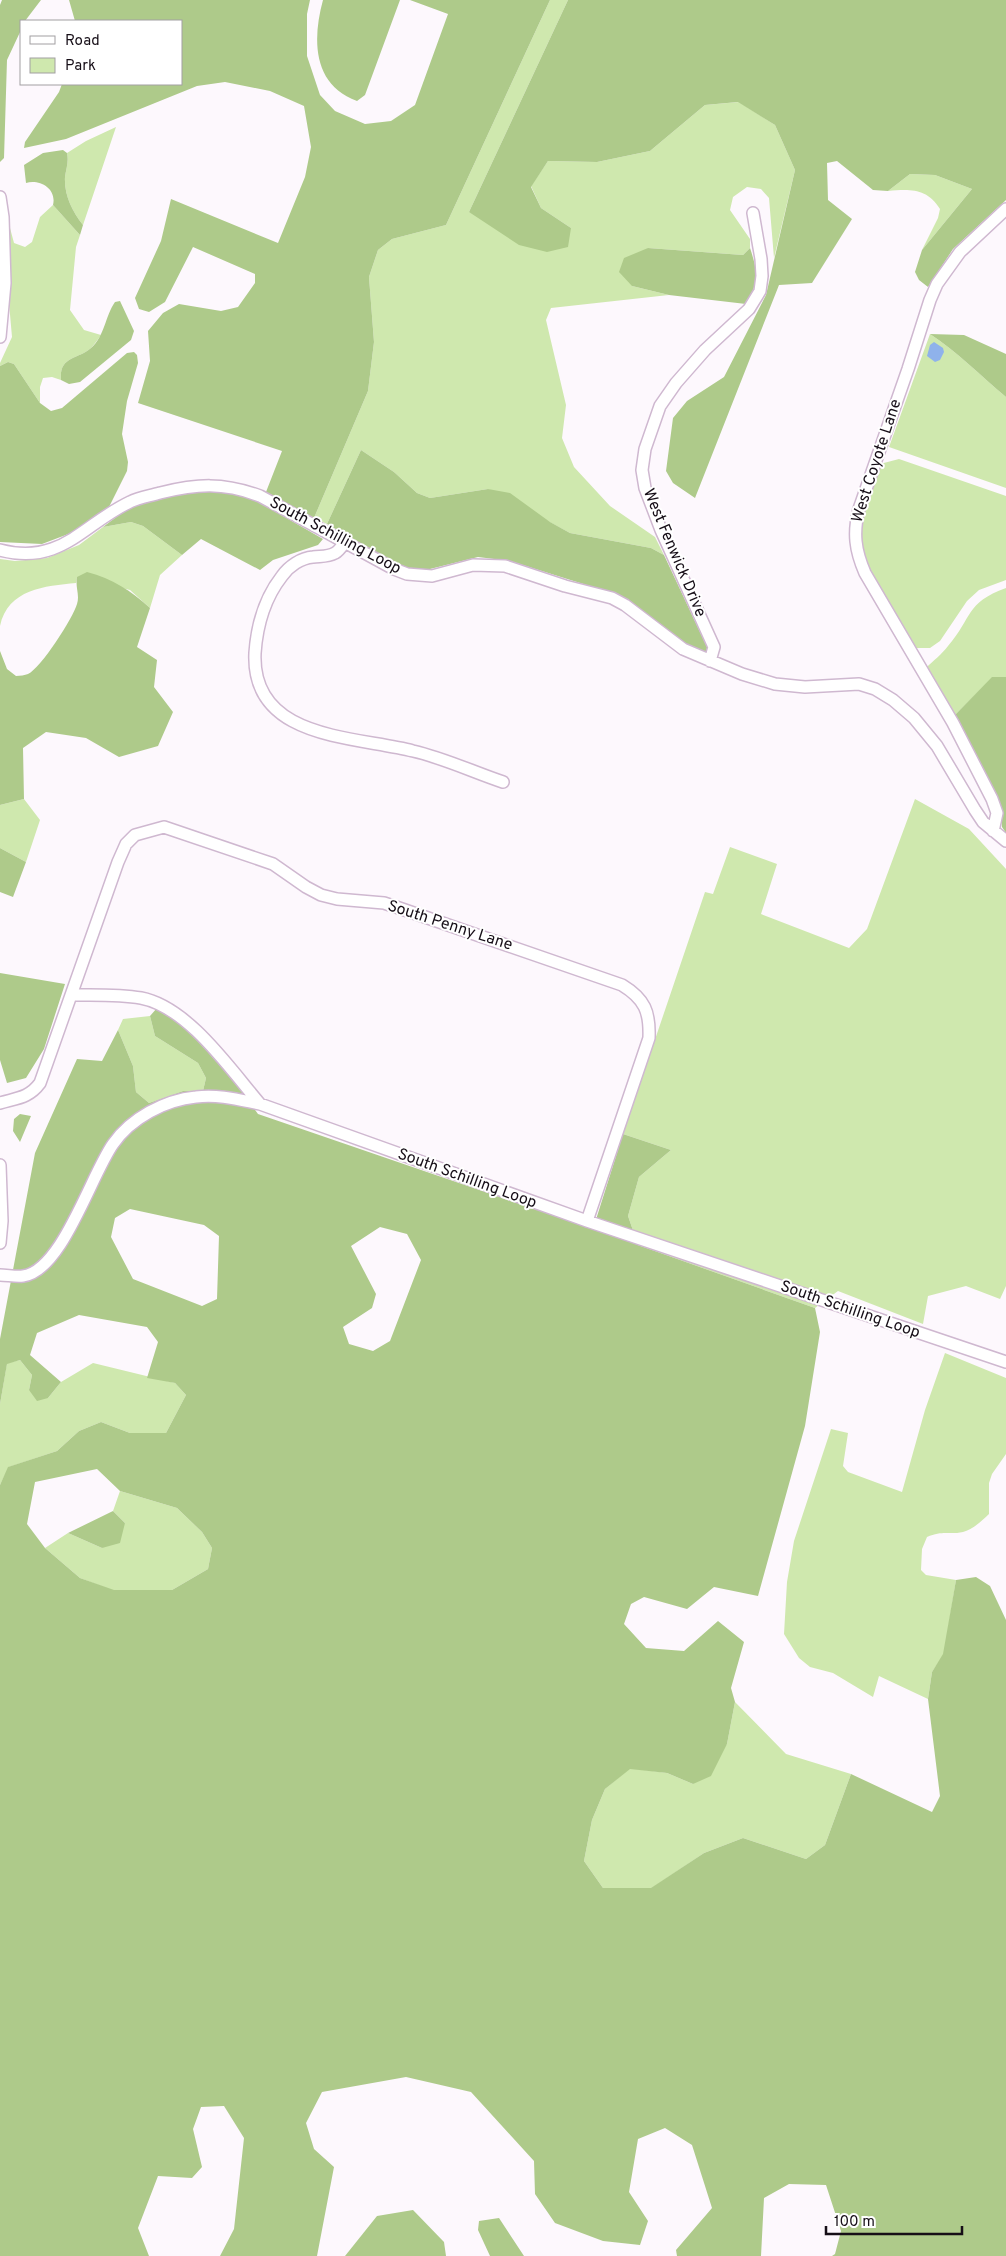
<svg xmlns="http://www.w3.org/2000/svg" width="1006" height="2256" font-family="Overpass,sans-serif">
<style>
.green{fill:#cfe8ae}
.forest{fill:#aeca8a;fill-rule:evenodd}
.water{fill:#8fb2eb}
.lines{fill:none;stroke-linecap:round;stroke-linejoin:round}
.minor-casing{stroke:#cfb8d0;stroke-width:14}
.minor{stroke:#fff;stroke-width:11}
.labels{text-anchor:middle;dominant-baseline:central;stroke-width:4;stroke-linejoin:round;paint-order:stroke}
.street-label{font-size:16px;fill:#160e17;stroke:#fff}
</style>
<rect width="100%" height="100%" fill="#fdf8fd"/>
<path class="green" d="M550,0H568L469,212L571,228L541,208L531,186L548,161L597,162L650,151L705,105L739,102L775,125L795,170L774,258L769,198L761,189L747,187L733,197L730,210L750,239V248L743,255L648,248L632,286L669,295L551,308L546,320L566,405L562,438L574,467L610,506L655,537L664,555L651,548L570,533L488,489L430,498L417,493L394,472L361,450L327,524L314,518L368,391L374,342L369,277L378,250L392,239L446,225Z
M116,127L83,225C72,211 64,195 65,177C66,169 69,162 67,153L86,141Z
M910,174L935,175L972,189L922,250L938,218L940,209C927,188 910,189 888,191Z
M53,205L80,235L76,247L70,310L84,330L101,335C98,339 95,344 91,348C77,360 59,356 61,380L52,377L43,378L40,387V403L14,364L8,362L0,366V363L12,337L8,292L10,228L14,243L25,247L32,242L40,217Z
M930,334C956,351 981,376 1006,397V488L889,447Z
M899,459L1006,496V580L979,590L967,601L940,641L930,648H915C901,624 862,567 860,542C858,515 872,488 880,464Z
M131,522L143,526L182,555L160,575L150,608L130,590L77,577L76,583C45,586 8,589 0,626V559L15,561L47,558L79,545L103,527Z
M1006,588V677L992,678L955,715L926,668C933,661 942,654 948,646C973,617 965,603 1006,588Z
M24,799L40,820L26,862L0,848V805Z
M915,799L969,829L1006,869V1286L1000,1299L966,1286L928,1296L923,1324L838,1291L815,1308L638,1245L628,1216L639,1177L671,1150L623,1134L705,892L713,894L730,847L777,864L761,914L849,948L867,929Z
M150,1016L155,1036L198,1063L206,1078L203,1091H183L149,1103L136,1092L133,1066L118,1030L123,1019Z
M945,1353L1006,1378V1454L992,1474L989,1483V1514C983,1520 972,1530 963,1532C949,1535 943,1530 927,1537L922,1549L921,1570L926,1575L956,1580L944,1654L932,1672L928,1699L879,1676L873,1697L833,1673L810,1667L799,1658L784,1634L787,1582L794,1541L831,1429L848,1433L843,1466L848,1472L902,1492L925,1410Z
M20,1360L32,1375L29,1390L48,1398L61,1382L93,1363L175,1383L186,1395L166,1433H130L101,1422L79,1431L57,1451L9,1467L0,1485V1404L7,1363Z
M120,1491L177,1508L202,1532L212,1548L208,1569L172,1590L114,1591L80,1578L45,1548L68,1533L102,1548L125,1523L113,1511Z
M735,1702L786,1754L851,1774L825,1845L806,1859L743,1838L704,1853L652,1888H603L584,1861L592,1820L605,1789L630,1768L667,1773L693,1784L727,1744Z"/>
<path class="forest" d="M2,0H41L25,21H21V30L7,60L4,158L0,162V5Z
M69,0H310L307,14V56L320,95L335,111L365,124L391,121L415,105L448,14L410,0H550L446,225L392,239L378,250L369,277L374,342L368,391L314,518L266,492L282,451L138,403L150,361L148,331L163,313L179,304L221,311L238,307L255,283V274L193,247L165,302L149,312L139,309L135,298L161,241L171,199L278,243L305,177L311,147L304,106L270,91L225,82L197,86L66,139L24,148L25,142L59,92L62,84H181V21H75Z
M323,0H400L365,95L357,101C313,85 312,40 323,0Z
M568,0H1006V200L953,249L928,287L919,280L915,272L922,250L972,189L935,175L910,174L888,191L873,190L837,161L827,163L828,200L852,219L812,283L779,285L695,498L673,483L666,471L673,418L687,401L724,377L766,295L795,170L775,125L738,102L705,105L650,151L597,162L548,161L531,187L541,208L571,228L568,247L547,252L519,245L469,212Z
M63,150L67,153C69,162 66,169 65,177C64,195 72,211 83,225L80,235L53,205C57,189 40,179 26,183L24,165L43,153Z
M648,248L743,255L750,248C758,272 759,283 746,304L669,295L632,286L619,272L624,258Z
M120,301L134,331L131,340L80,382L69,384L61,380C59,356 77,360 91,348C105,336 105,316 115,302Z
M930,334L964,335L1006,354V397C981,376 956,351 930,334Z
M134,352L137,355L138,363L127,401L122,434L128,462L127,471L109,507L71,533L42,544L0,542V366L8,362L14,364L40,403L51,411L62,408L127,353Z
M361,450L394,472L417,493L430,498L488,489L510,493L550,522L570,533L651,548L664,555L707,647V654L684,644L631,602L612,593L510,561L478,557L430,569H412L395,563L327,524Z
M206,490L231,491L257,501L323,539L318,545L273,560L260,570L201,539L182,555L143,526L131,522L103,527L131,506L170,495Z
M87,572C113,579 130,590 150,608L137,647L157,660L154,687L173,712L158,746L119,757L86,738L46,732L23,748L24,799L0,805V651L7,669L16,676C20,676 25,675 28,674C41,668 73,618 77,604C80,595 75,587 77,577Z
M992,677H1006V833L1002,827L1001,810L955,715Z
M0,848L26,862L13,897L0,892Z
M0,973L65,984L44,1049L26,1078L7,1083L0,1060Z
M157,1008L187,1029L235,1082L258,1114L593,1229L623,1134L671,1150L639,1177L628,1216L638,1245L815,1308L820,1332L805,1426L758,1596L714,1587L687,1609L644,1597L631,1604L624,1624L646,1648L684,1651L718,1621L744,1642L731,1688L735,1702L727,1744L711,1776L693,1784L667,1773L630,1769L605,1789L592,1820L584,1861L603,1888H651L704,1853L743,1838L806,1859L825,1845L851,1774L932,1812L940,1796L928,1699L932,1672L943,1654L956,1580L976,1577L990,1586L1006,1620V2256H832L835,2254L841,2231L826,2185L789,2184L764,2198L761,2256H677L676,2250L712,2208L692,2145L665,2128L638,2139L629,2192L648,2221L640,2245L603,2241L555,2223L535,2194L534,2161L471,2092L406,2077L322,2092L306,2123L314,2149L334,2167L317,2256H220L234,2229L244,2138L224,2106L201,2107L193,2129L202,2167L192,2178L158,2176L138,2228L149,2256H0V1485L8,1467L57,1451L79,1431L101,1422L130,1433H166L186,1395L175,1383L147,1378L158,1342L147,1327L79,1315L37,1333L30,1355L61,1382L48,1398L37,1401L29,1390L32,1375L20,1360L7,1364L0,1404V1339L35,1153L77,1059L102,1061L118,1030L133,1066L136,1092L149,1103L183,1091H203L206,1078L198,1063L155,1036L150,1016ZM130,1209L204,1225L219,1236L217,1299L202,1306L133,1279L111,1237L115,1218ZM380,1227L407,1234L421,1260L390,1341L373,1351L349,1344L343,1327L372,1308L376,1294L351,1246ZM97,1469L120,1491L177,1508L202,1532L212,1548L208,1569L172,1590H114L80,1578L45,1548L27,1524L35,1482Z
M20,1114L31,1116L20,1142L13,1131L14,1119Z
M113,1511L125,1523L120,1543L102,1548L68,1533Z
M413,2210L444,2242L446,2256H345L377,2216Z
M499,2218L524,2256H490L478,2230L479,2221Z"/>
<path class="water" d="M934,342L943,348L944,352L940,360L935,362L927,356L930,345Z"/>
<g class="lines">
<g class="minor-casing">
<path id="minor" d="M0,197L3,217L5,283L0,337
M345,542C342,546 339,551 335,553C328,557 321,556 313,557C301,558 289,566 282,576C264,599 257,624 255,653C251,740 355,736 413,751C444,758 473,772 503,782
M0,550C61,566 83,524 130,502C139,497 150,496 160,493C197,484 223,482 260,496L394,569L407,574L432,576L473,565L505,566L565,586L612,598L625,605L683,649L742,674L775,684L805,687L859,684L875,689L893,700L914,718L937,746L975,810L983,822L1006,841
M710,661L714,647L661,530L645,488L642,470L645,449L660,406L676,383L705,350L749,309L760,291L762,276L761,259L753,213
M993,831L997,813L992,799L953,723L865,573C855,550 853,533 859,509L908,369L930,300L937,284L960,252L1006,209
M72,995C94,995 119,994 141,998C188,1007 230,1069 260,1104
M0,1103C17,1098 29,1098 40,1083L118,862L126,844L135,835L164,827L273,864L306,887L321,895L337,899L384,903L399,908L622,985C645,999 650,1012 649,1038L587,1221
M0,1165L2,1221L0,1243
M0,1275C7,1275 16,1277 23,1276C62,1271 91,1175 113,1144C131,1118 165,1100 196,1097C218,1094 240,1100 260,1104L587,1221L1006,1362"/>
</g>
<use href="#minor" class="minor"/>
</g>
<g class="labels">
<g class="street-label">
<text transform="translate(877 461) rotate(-72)">West Coyote Lane</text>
<text transform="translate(335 536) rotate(28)">South Schilling Loop</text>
<text transform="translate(674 553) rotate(67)">West Fenwick Drive</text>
<text transform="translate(450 926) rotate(18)">South Penny Lane</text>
<text transform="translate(467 1179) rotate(20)">South Schilling Loop</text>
<text transform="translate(850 1310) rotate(19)">South Schilling Loop</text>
</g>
</g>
<rect x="20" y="20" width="162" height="65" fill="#ffffff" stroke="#a29fa2"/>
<rect x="30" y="36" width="25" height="8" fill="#ffffff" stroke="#a29fa2"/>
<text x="65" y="45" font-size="15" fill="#160e17">Road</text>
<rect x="30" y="58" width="25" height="15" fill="#cfe8ae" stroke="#a29fa2"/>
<text x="65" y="70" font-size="15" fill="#160e17">Park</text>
<path d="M826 2226v8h136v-8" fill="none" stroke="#160e17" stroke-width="2.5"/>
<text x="834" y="2226" font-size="15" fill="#160e17" stroke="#ffffff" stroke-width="4" paint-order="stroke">100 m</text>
</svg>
